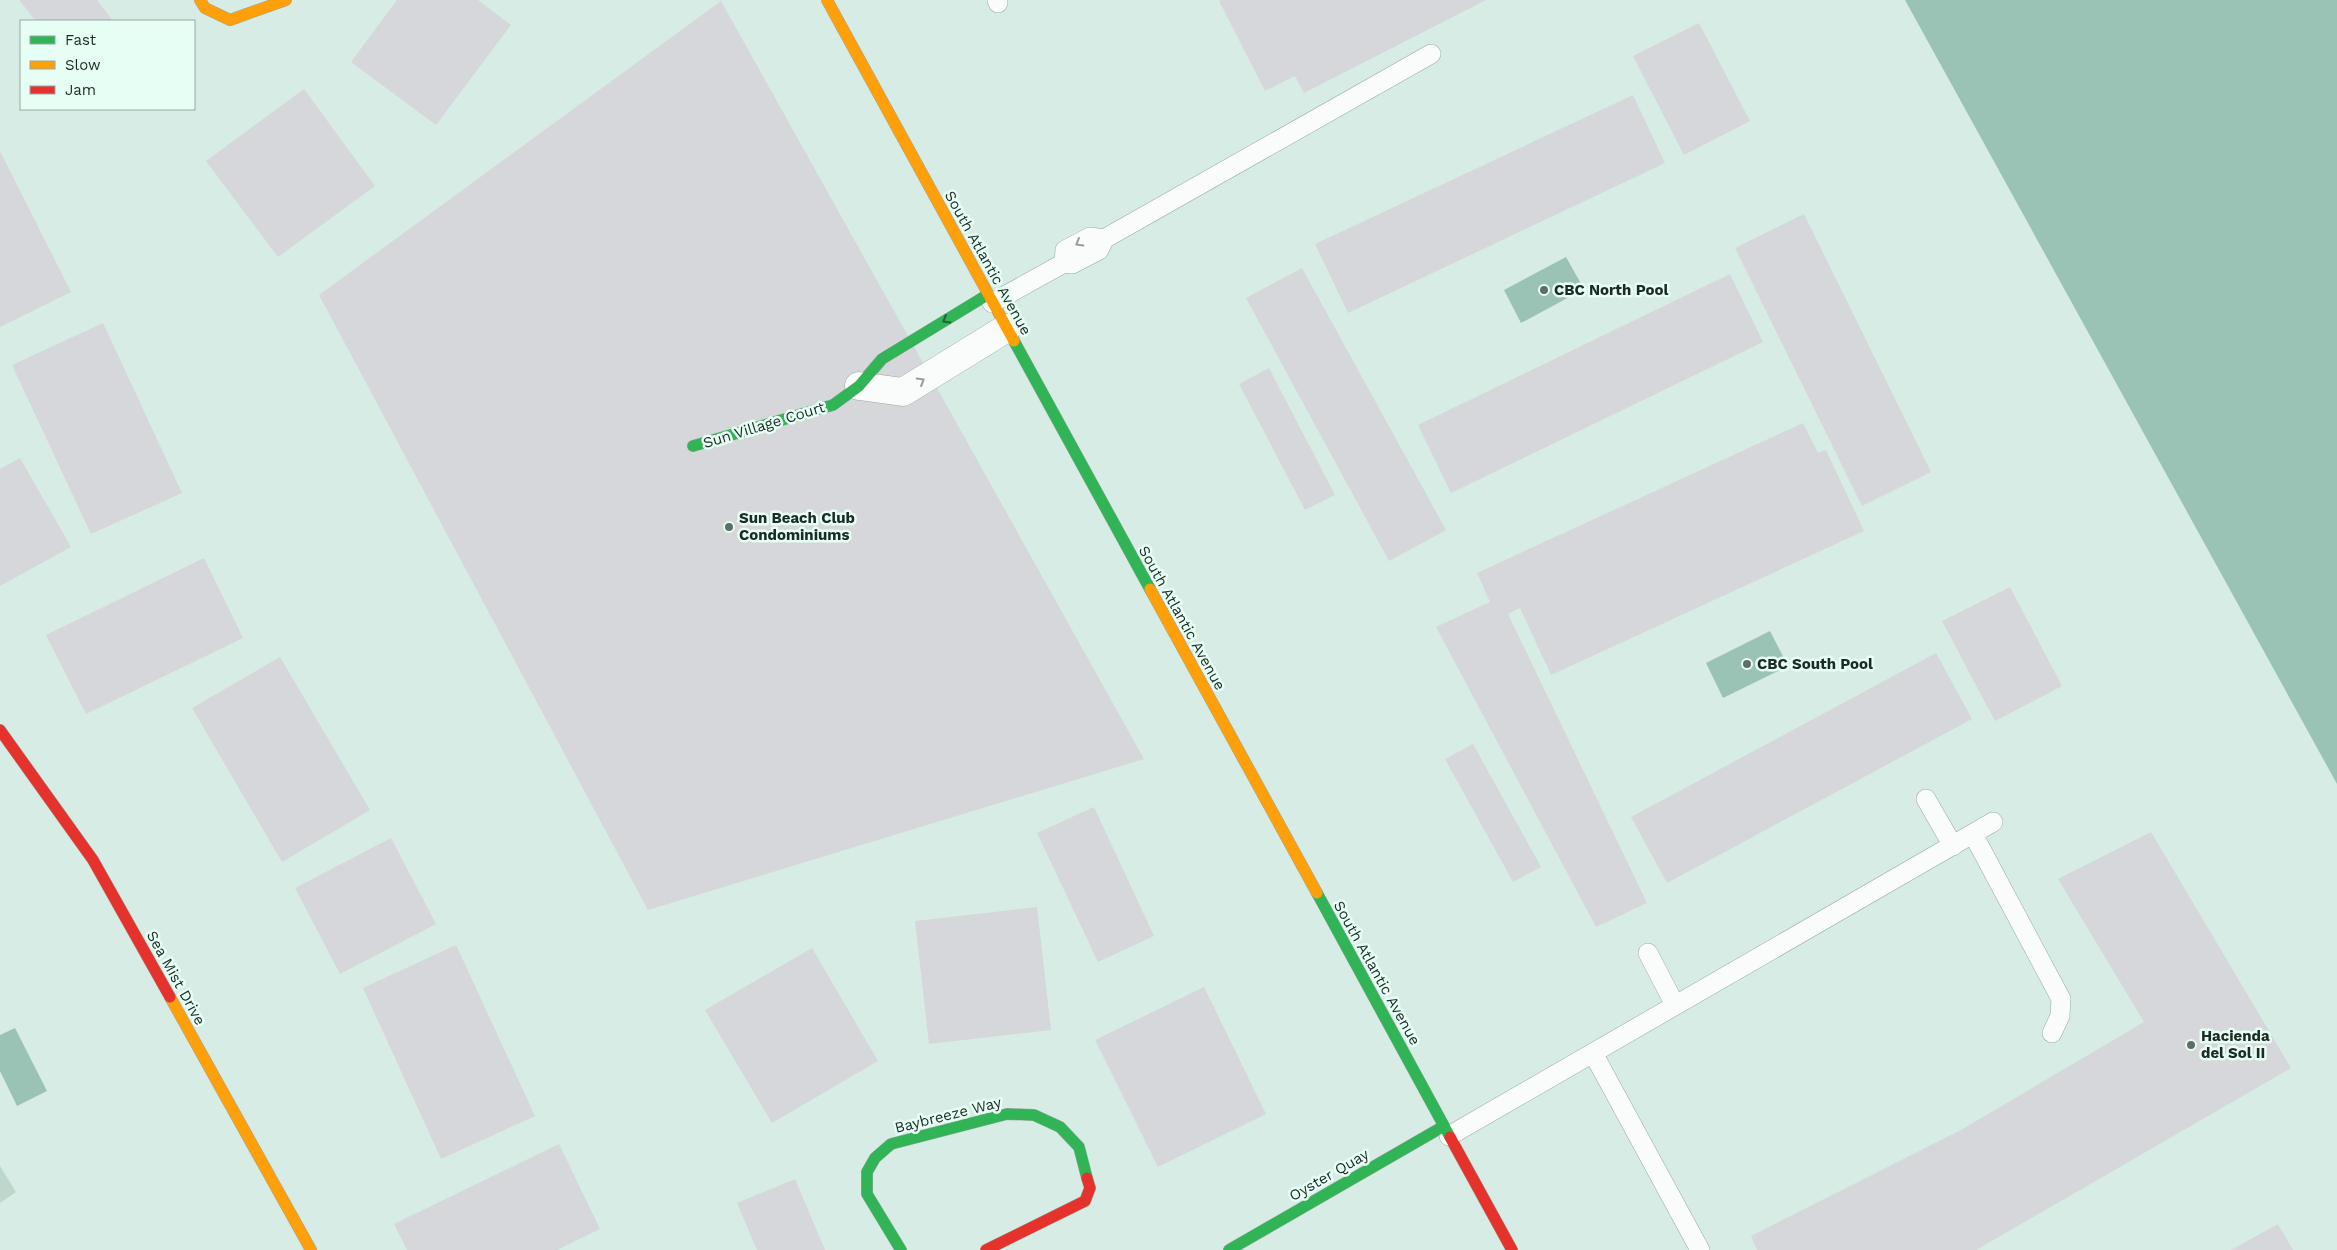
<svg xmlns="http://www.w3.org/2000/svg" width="2337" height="1250" font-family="'Work Sans',sans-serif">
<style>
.green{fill:#bdd7cd}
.water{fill:#9ac3b5}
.building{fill:#d5d7da}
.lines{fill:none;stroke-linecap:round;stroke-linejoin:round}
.lane-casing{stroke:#98a8a2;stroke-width:20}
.street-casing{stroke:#98a8a2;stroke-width:29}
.fast-casing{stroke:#98a8a2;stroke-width:12}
.slow-casing{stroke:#98a8a2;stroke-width:12}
.jam-casing{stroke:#98a8a2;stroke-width:12}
.lane{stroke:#f9fcfb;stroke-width:19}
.street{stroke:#f9fcfb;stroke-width:28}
.fast{stroke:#30b455;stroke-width:11}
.slow{stroke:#ff9f0a;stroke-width:11}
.jam{stroke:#e5322d;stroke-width:11}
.oneway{stroke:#969e9b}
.oneway2{stroke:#256239}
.poi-dot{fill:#5e6f68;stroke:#e7fef5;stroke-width:2}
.labels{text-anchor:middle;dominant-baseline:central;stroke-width:5;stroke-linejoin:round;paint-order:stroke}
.street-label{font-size:15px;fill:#1d2b26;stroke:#e7fef5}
.poi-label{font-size:15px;font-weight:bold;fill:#1d2b26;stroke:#e7fef5;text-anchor:start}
</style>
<rect width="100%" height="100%" fill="#d7ece4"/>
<path class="green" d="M0,1166L16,1192L0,1203Z"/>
<path class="water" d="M1905,0H2337V784Z
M1566,257L1584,289L1521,323L1504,290Z
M1770,631L1788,666L1723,698L1706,663Z
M15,1028L47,1091L17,1106L0,1071V1035Z"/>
<path class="building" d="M19,0H97L113,21H36Z
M397,0H478L511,25L436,125L351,62Z
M1222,0H1486L1304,93L1295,76L1265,91L1219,1Z
M721,1L1144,759L648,910L319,295Z
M1699,23L1750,121L1684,155L1633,56Z
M304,89L375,186L278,257L206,161Z
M1633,95L1665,163L1348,313L1315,244Z
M0,151L71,292L0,327Z
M1804,214L1931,472L1862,506L1735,248Z
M1302,268L1446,530L1389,561L1246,298Z
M1730,274L1763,342L1451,493L1418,425Z
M103,323L182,493L91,534L12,365Z
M1269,368L1335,495L1305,510L1239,384Z
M1803,423L1818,453L1826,450L1864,531L1551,675L1520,608L1508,614L1647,903L1596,927L1436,627L1490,602L1477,573Z
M20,458L71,547L0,586V469Z
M204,558L243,638L86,714L46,635Z
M2010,587L2062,686L1995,721L1942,621Z
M1936,653L1972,719L1667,883L1631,817Z
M280,657L370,810L282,862L192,708Z
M1473,744L1541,867L1513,882L1445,759Z
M1094,807L1154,936L1098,962L1037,833Z
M2151,832L2291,1068L1976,1250H1757L1751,1236L1961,1130L2144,1022L2058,879Z
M391,838L436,924L340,974L295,888Z
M1037,907L1051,1030L929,1044L915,921Z
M456,945L535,1116L441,1159L363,988Z
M812,948L878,1061L772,1123L705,1010Z
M1204,987L1266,1114L1158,1167L1095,1040Z
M559,1144L600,1229L557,1250H407L394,1224Z
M795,1179L825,1250H757L737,1203Z
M2278,1224L2293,1250H2231Z"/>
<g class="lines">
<g class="lane-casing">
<path id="lane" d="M997,0L998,3
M1064,263L1065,250L1090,237L1104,239
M992,303L1064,263L1072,264L1099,250L1104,239L1431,54
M1926,799L1953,846
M1973,834L2061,999L2060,1016L2052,1033
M1648,953L1675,1005
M1593,1053L1700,1250
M1449,1136L1993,822"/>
</g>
<g class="street-casing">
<path id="street" d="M859,386L903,392L1007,328"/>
</g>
<g class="fast-casing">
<path id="fast" d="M1014,341L1150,589
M693,446L833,405L859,386L882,359L987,295
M1317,893L1450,1137
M901,1250L867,1194V1172L875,1158L891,1144L1007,1114L1034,1115L1060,1127L1079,1147L1087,1178
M1229,1250L1444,1126"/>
</g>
<g class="slow-casing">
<path id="slow" d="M200,0L205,8L230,20L286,0
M827,0L1014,341
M1150,589L1317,893
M170,997L311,1250"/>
</g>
<g class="jam-casing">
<path id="jam" d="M0,730L93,860L170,997
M1450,1137L1512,1250
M986,1250L1085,1201L1090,1188L1087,1178"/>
</g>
<use href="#lane" class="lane"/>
<use href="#street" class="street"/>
<use href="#fast" class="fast"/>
<use href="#slow" class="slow"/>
<use href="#jam" class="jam"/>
</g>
<defs><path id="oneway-chevron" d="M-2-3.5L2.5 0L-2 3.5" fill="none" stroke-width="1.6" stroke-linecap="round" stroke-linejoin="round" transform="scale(1.25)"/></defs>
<g class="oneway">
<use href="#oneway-chevron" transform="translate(1079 243) rotate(150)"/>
<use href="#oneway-chevron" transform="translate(921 381) rotate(-31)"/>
</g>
<use class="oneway2" href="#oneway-chevron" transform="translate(946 320) rotate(149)"/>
<g class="poi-dot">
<circle cx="1544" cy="290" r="5"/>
<circle cx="729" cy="527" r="5"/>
<circle cx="1747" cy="664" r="5"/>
<circle cx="2191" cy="1045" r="5"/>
</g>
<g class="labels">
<g class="street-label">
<text transform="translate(988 263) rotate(61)">South Atlantic Avenue</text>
<text transform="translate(764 425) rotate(-17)">Sun Village Court</text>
<text transform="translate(1182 618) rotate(61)">South Atlantic Avenue</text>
<text transform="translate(1377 973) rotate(61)">South Atlantic Avenue</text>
<text transform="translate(176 978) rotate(61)">Sea Mist Drive</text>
<text transform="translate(948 1115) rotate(-14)">Baybreeze Way</text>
<text transform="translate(1329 1175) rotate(-30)">Oyster Quay</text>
</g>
<g class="poi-label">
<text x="1554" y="290">CBC North Pool</text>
<text x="739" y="518">Sun Beach Club<tspan x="739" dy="17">Condominiums</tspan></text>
<text x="1757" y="664">CBC South Pool</text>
<text x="2201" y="1036">Hacienda<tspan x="2201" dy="17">del Sol II</tspan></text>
</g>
</g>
<rect x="20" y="20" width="175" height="90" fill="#e7fef5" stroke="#96aaa2"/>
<rect x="30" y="36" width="25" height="8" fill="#30b455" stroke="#96aaa2"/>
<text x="65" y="45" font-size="15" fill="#1d2b26">Fast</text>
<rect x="30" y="61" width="25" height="8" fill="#ff9f0a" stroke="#96aaa2"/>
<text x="65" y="70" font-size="15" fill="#1d2b26">Slow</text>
<rect x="30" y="86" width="25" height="8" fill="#e5322d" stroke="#96aaa2"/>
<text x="65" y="95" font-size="15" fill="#1d2b26">Jam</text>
</svg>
